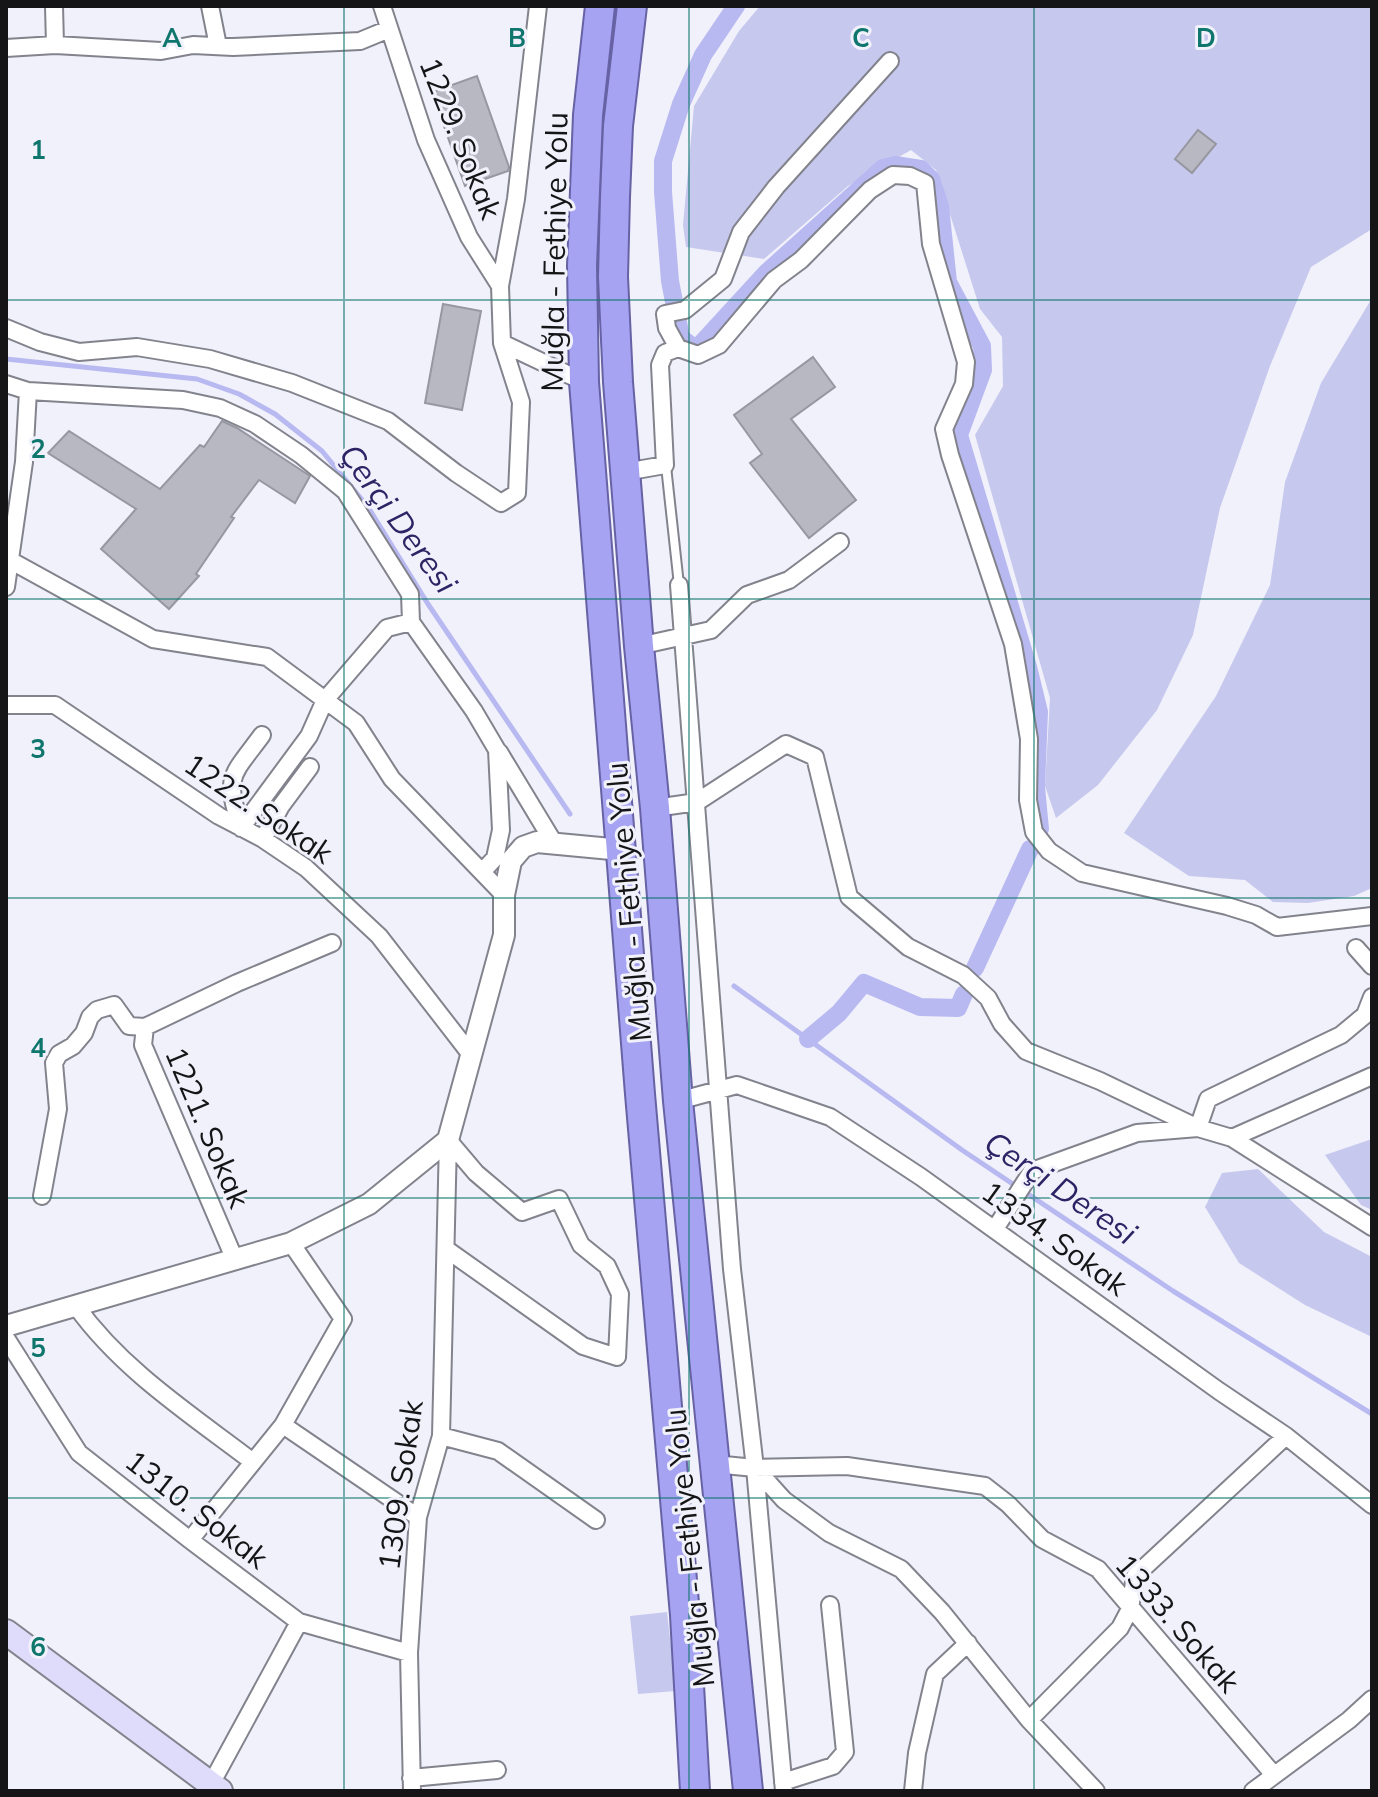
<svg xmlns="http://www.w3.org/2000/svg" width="1378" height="1797" font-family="Mulish,sans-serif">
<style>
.green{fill:#c7c8ee}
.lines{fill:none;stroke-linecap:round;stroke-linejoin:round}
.stream{stroke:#b9b9f2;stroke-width:5}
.canal{stroke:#b9b9f2;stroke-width:18}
.building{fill:#b8b8c2;stroke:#9697a0;stroke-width:2}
.service-casing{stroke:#82838c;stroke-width:12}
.minor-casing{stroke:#82838c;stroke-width:20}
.tertiary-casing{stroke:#82838c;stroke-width:24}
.secondary-casing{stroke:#82838c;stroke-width:28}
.trunk-casing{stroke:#6662a4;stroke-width:32}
.service{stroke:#fff;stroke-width:8}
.minor{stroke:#fff;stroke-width:16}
.tertiary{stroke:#fff;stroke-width:20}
.secondary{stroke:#dedcfa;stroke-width:24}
.trunk{stroke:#a7a3f3;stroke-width:28}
.grid{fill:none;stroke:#0f766e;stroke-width:2;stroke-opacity:0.55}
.labels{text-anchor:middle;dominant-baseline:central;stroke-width:6;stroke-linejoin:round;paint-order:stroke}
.street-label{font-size:30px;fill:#151518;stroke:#f1f1fb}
.water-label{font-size:32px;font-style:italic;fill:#2d2365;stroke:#f1f1fb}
.grid-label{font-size:26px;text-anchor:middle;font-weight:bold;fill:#0f766e;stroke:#f1f1fb;stroke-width:6;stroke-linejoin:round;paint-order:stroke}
</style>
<rect width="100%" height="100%" fill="#f1f1fb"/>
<path class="green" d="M760,6H1372V229L1311,267L1270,366L1220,508L1193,635L1157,710L1098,785L1056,818L1045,786L1050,698L975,435L1003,386L1002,337L980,309L936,170L911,150L848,186L764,259L686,247L683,225L694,106L739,31Z
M1372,298V888L1354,896L1308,903L1273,902L1245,880L1189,876L1124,833L1216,696L1270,585L1285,482L1321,383Z
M1372,1139V1210L1361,1205L1325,1155Z
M1258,1169L1324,1232L1372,1257V1337L1305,1305L1239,1263L1205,1207L1222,1173Z
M667,1612L676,1691L638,1694L630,1616Z"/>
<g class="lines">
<path class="stream" d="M6,359L197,379L239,394L275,414L322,451L368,507L428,604L570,814
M734,986L962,1150L1173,1291L1372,1414"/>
<path class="canal" d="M736,6L703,55L681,104L663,161V192L670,281L681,338L693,347L699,346L766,273L883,168L895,165L921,169L931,179L940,206L948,282L982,346L983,370L959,435L1028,667L1039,712L1036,787L1040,829
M975,968L1030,849
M808,1039L839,1013L864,983L920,1007L958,1008L964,994"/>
</g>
<path class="building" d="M477,76L509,167L508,171L465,186L432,92Z
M1198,130L1216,144L1192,173L1175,159Z
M443,304L481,311L462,410L425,403Z
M813,357L835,387L791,419L856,500L809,538L750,463L762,454L734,415Z
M222,421L237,428L310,476L295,503L259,480L231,517L234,518L196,574L199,576L169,609L101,549L136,509L48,453L69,431L160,489L200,445L204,447Z"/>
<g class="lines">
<g class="service-casing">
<path id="service" d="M666,466L679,585"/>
</g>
<g class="minor-casing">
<path id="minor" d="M54,6L55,45
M210,6L218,46
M382,6L426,140L469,237L500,286
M6,48L55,45L161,51L193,45L233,47L360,41L389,29
M890,61L776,187L741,232L723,279L685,310L665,314L667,328L678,348L698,355L719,345L774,280L801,260L870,190L893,175L910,176L925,183L931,244L966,362L964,384L944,429L950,455L1013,644L1029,739L1028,800L1034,832L1049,851L1082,873L1227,906L1256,915L1277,927L1372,916
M6,328L40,342L79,352L137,347L210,359L292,383L388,421L456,473L501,503L517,493L521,402L502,343L500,286L516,199L538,6
M502,343L584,382
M6,384L28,391L183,400L220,408L255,424L301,455L345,491L410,594L411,622L474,711L497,750L501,830L495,858L482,872
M625,472L665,465L660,365L665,353L678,348
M6,558L153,639L267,657L325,700L387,628L411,622
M679,585L732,1269L755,1468L784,1791
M6,587L24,462L28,391
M639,646L711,630L747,595L789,580L840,542
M6,705H55L219,816L263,839L306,868L379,936L472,1056
M499,752L554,843
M655,808L697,802L786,744L815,757L849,897L908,947L963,975L988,998L1002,1024L1026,1051L1100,1081L1198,1128L1208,1099L1341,1035L1365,1015L1372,997
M241,828L309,736L325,700L356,723L392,779L504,895
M241,828C224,775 231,777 262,735
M263,839L281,806L310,767
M1356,948L1372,966
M678,1101L737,1085L830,1117L921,1177L1219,1391L1286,1436L1372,1505
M1232,1138L1372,1076
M42,1196L58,1109L54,1063L59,1054L73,1046L84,1033L90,1017L97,1010L114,1005L129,1026L145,1027
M995,1229L1032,1171L1137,1133L1198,1128L1232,1138L1372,1227
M446,1249L583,1346L617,1357L620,1294L607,1266L581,1245L559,1199L522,1212L476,1173L448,1140
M235,1260L143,1045L145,1027L237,983L332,943
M76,1306C122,1370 190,1414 253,1462
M6,1338L79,1453L190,1540L299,1622L409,1653
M283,1425L418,1517
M441,1436L498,1451L596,1520
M714,1464L755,1468L784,1500L829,1533L901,1569L942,1612L1029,1720L1096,1791
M755,1468L847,1466L985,1486L1008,1504L1042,1539L1098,1569L1274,1775
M190,1540L283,1425L343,1319L291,1243
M1029,1720L1120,1628L1130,1609L1135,1576L1286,1436
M411,1778L497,1770
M783,1782L833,1766L845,1752L830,1605
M211,1791V1784L299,1622
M412,1791L409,1653L418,1517L441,1436L448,1140
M913,1791L917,1753L935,1674L968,1643
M1253,1791L1349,1720L1372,1699"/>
</g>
<g class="tertiary-casing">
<path id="tertiary" d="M6,1326L291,1243L369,1204L448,1140L504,935V895L511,861L523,847L537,842L622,850"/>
</g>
<g class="secondary-casing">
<path id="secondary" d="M6,1632L220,1791"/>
</g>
<g class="trunk-casing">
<path id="trunk" d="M600,6L588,115L582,266L584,382L640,1094L685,1615L695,1791
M632,6L618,126L615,197L613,277L618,382L639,646L655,808L678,1101L748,1791"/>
</g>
<use href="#service" class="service"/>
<use href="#minor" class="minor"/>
<use href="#tertiary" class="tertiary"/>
<use href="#secondary" class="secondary"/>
<use href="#trunk" class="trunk"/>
</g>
<path class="grid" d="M344,6V1791M689,6V1791M1034,6V1791M6,300H1372M6,599H1372M6,898H1372M6,1198H1372M6,1498H1372"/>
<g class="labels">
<g class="street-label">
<text transform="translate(461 138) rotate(68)">1229. Sokak</text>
<text transform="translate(554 252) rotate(-89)">Muğla - Fethiye Yolu</text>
<text transform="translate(259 808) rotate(34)">1222. Sokak</text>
<text transform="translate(628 902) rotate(-95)">Muğla - Fethiye Yolu</text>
<text transform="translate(208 1127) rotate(67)">1221. Sokak</text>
<text transform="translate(1055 1238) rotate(36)">1334. Sokak</text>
<text transform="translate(400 1485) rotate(-82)">1309. Sokak</text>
<text transform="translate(197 1509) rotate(38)">1310. Sokak</text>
<text transform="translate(689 1548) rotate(-96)">Muğla - Fethiye Yolu</text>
<text transform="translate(1178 1623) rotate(49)">1333. Sokak</text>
</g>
<g class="water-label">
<text transform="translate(399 518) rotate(54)">Çerçi Deresi</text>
<text transform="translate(1061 1187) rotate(34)">Çerçi Deresi</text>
</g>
</g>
<g class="grid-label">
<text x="172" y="47">A</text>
<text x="517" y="47">B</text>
<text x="861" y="47">C</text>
<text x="1206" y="47">D</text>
<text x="38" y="159">1</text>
<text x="38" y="458">2</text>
<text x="38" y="758">3</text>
<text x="38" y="1057">4</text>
<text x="38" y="1357">5</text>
<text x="38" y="1656">6</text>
</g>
<rect width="1378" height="1797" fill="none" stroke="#151518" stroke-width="16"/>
</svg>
